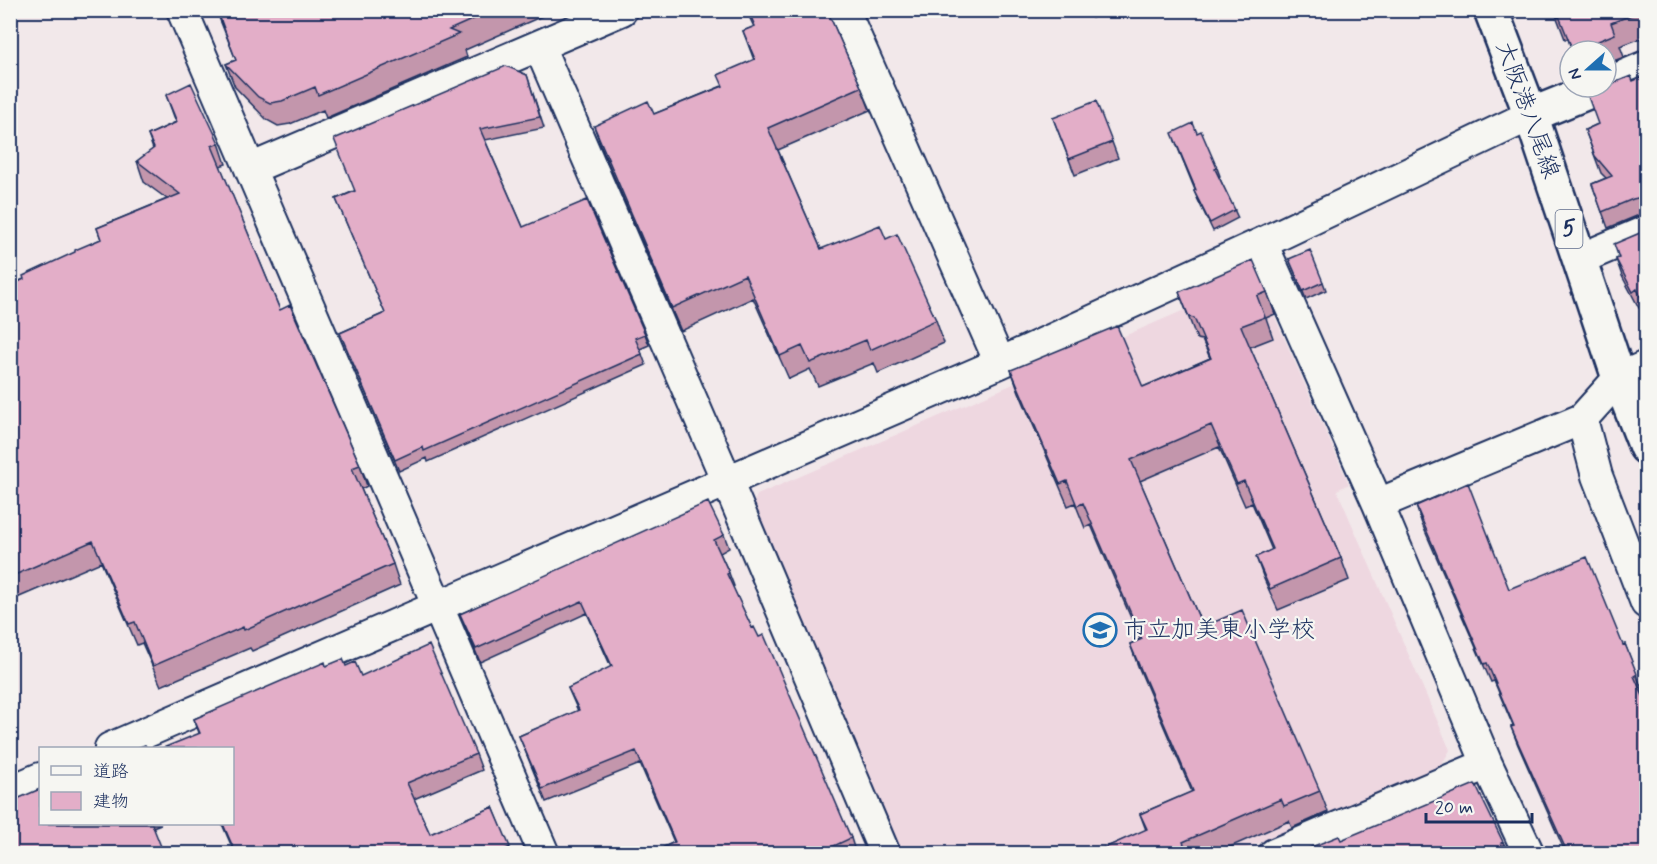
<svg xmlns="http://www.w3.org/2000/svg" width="1657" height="864" font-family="Mynerve,'Klee One',sans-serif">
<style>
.built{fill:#eed7e0}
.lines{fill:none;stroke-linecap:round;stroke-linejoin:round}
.minor-casing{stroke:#1b2f5e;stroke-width:34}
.tertiary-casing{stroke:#1b2f5e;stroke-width:38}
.primary-casing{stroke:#1b2f5e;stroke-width:38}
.minor{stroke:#f6f6f2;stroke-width:30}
.tertiary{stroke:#f6f6f2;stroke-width:33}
.primary{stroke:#f6f6f2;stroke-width:33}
.wall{fill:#c396ac;stroke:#1b2f5e;stroke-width:1.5}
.building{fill:#e3aec8;stroke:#1b2f5e;stroke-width:1.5}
.labels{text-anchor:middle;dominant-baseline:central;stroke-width:4.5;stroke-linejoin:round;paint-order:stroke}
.shield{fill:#f6f6f2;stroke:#5d6b8a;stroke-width:1.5}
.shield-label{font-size:22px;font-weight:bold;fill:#1b2f5e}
.street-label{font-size:24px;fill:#1b2f5e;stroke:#f6f6f2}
.poi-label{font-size:24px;fill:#1b2f5e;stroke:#f6f6f2;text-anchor:start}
</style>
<rect width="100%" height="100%" fill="#f2e8ea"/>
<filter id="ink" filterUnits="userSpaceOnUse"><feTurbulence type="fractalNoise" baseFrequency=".0167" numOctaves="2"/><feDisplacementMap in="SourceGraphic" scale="12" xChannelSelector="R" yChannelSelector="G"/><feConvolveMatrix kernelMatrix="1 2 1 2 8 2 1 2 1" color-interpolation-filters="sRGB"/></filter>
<g filter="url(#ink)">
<path class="built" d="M1249,282L1261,286L1349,484L1337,490L1450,750L1441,766L1235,853H900L751,510L757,495Z"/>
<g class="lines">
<g class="minor-casing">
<path id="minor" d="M182,10L544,854
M844,10L1000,363
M539,46L727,481L885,854
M250,169L622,10
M1262,243L1378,504L1487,764L1529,854
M1580,259L1646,231
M1582,419L1597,476L1646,603
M1378,504L1582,419L1619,378L1646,366
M110,748L1000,363L1262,243L1531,115
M10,791L40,778
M1274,854L1487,764"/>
</g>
<g class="tertiary-casing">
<path id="tertiary" d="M1606,85L1646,68
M1531,115L1600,87"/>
</g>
<g class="primary-casing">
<path id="primary" d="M1491,10L1531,115L1619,378L1646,447"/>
</g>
<use href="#minor" class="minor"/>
<use href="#tertiary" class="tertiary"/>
<use href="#primary" class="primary"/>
</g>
<path class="wall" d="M216,10H556L465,50L467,57L326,118L323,110L290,124L278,126L267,120L235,87L226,64L236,60Z
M746,10H828V13L861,87L870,110L778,150L821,249L886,239L936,320L944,343L878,373L874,363L818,386L810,369L789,379L753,298L681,331L602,149L594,126L654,114L722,86L754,60L743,31L754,27Z
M1089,10H1111L1092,18Z
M1554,10H1647V36L1620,46L1624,57L1606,64V51H1572L1568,39H1565Z
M527,75L544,128L485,140L523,227L645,334L649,345L640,349L646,365L428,462L427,458L399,471L340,333L385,313L336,199L354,191Z
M1647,75V214L1639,215L1608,228L1592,184L1606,178L1601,173L1585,130L1598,124L1633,81Z
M166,95L219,143L226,164L220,166L280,310L360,465L367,486L361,489L393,564L400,585L252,651L250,648L161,686L142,643L137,645L101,562L10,601V286L101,239L97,228L167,199L144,182L137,161L153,149L148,135L176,122Z
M1053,118L1112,142L1118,158L1075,175Z
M1175,141L1217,168L1220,176L1219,177L1238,218L1213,231L1198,200L1194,191L1195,190Z
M1647,230V313L1643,306L1639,308L1622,276L1616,259L1619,258Z
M1289,259L1323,282L1326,290L1306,299Z
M1179,292H1267L1275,314L1266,318L1273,338L1250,347L1341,558L1349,580L1278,610L1264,579L1256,557L1272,550L1252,503L1245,506L1219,447L1140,481L1203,627L1320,791L1328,812L1292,828L1289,821L1214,854H1091L1146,830L1140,814L1192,792L1138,666L1130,644L1140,639L1091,525L1085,528L1075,503L1068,506L1019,392L1011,370L1143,387L1210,358L1202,340L1197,339Z
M1416,506L1509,589L1623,645L1625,644L1643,692L1641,693L1647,854H1566L1518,745L1511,727L1513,726L1494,681L1491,682L1422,524Z
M724,535L729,548L720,553L729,573L734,586H732L851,838L855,851L850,854H650L674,842L640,764L546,802L519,736L578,711L568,688L611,667L587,613L480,662L460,614Z
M326,666H346L476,754L482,770L414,799L430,834L493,807L512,854H235L222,824H232L194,719Z
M40,824H161L153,827Z
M1341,840L1503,842L1507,850L1505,851Z"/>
<path class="building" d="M217,10H494L449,30L459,34L318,95L315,87L282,101L270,103L258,97L226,64L236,60Z
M748,10H827L861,87L768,128L821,249L880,225L886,239L897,234L936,320L870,350L866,340L810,363L802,346L780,356L745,275L672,308L594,126L648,101L654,114L723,86L718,75L755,59L743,31L755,26Z
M1555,10H1644L1611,23L1615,34L1574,51H1573L1559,16L1557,17Z
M506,66L527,75L540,117L480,129L523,227L587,200L645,334L635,338L642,354L424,451L423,447L395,460L340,333L385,313L336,199L355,191L334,139Z
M1647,75V199L1642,197L1633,199L1602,212L1592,184L1612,176L1595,156L1585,130L1598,124L1587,94L1603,87H1606V86L1631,76L1633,81Z
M191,83L219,143L212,146L280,310L290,305L360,465L352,468L393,564L244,630L243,627L153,666L135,622L129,624L93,541L10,577V286L24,279L23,276L75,252V250L101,239L97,228L180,194L137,161L154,148L148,135L177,122L166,95Z
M1096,101L1112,142L1069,159L1053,118Z
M1193,123L1197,133L1201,131L1217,168L1215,169L1235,210L1210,223L1194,191L1196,190L1172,133Z
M1647,230V310L1637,289L1633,292L1616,259L1619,258L1614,244Z
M1310,250L1323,282L1303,291L1289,259Z
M1253,260L1267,292L1257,296L1265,317L1241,326L1341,558L1270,589L1256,557L1273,549L1244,481L1237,484L1211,425L1131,460L1203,627L1242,610L1320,791L1284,806L1281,799L1183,842L1188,854H1091L1147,829L1140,814L1193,791L1130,644L1142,639L1083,503L1077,506L1067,481L1060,484L1011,370L1117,326L1143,387L1211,358L1194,318L1189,317L1179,292Z
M1468,483L1509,589L1587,557L1623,645L1625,644L1637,674L1634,676L1647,705V854H1568L1511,727L1514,726L1487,663L1484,664L1416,506Z
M708,502L724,535L714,540L729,573L727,574L752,628L754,627L759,637L764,635L851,838L817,854H650L675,842L636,751L542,789L519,736L579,710L568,688L612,666L582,601L476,649L460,614Z
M429,645L476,754L407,783L430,834L493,807L510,847L496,854H236L223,824H232V748H163L200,733L194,719L325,662L326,666L343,659L346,666L355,662L361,676Z
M145,745L147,748H137Z
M1475,784L1503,842L1501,843L1506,854H1305L1304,850L1339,836L1341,840Z
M40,789V824H152L164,854H10V802Z"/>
</g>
<defs>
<g id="school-ring" transform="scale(1.725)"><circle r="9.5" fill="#f6f6f2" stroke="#1f6fb2" stroke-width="1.5"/><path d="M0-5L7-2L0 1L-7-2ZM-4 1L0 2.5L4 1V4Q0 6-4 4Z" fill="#1f6fb2"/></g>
</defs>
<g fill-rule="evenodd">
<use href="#school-ring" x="1100" y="630"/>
</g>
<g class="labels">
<rect class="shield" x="1555.5" y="210" width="27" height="38" rx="4.5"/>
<g class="shield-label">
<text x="1569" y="229">5</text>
</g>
<g class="street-label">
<text transform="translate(1527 110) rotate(70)">大阪港八尾線</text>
</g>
<g class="poi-label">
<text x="1123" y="630">市立加美東小学校</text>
</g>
</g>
<rect width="1657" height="864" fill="none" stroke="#f6f6f2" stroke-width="36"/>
<rect x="18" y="18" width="1621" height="828" fill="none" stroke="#1b2f5e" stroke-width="2" filter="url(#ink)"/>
<rect x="39" y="747" width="195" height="78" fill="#f6f6f2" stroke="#9ea6b7" stroke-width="1.5"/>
<rect x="51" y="766" width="30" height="9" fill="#f6f6f2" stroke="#9ea6b7" stroke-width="1.5"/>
<text x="93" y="777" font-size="18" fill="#1b2f5e">道路</text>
<rect x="51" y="792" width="30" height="18" fill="#e3aec8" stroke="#9ea6b7" stroke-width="1.5"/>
<text x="93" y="807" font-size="18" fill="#1b2f5e">建物</text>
<g transform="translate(1588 69) rotate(249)"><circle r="28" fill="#f6f6f2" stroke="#9ea6b7" stroke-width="1.5"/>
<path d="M0-4.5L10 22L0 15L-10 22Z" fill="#1f6fb2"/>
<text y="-9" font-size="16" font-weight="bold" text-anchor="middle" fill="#1b2f5e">N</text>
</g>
<path d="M1426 813v9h106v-9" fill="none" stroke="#1b2f5e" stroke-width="3"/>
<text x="1435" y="813" font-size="18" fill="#1b2f5e" stroke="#f6f6f2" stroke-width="4.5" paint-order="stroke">20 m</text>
</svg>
